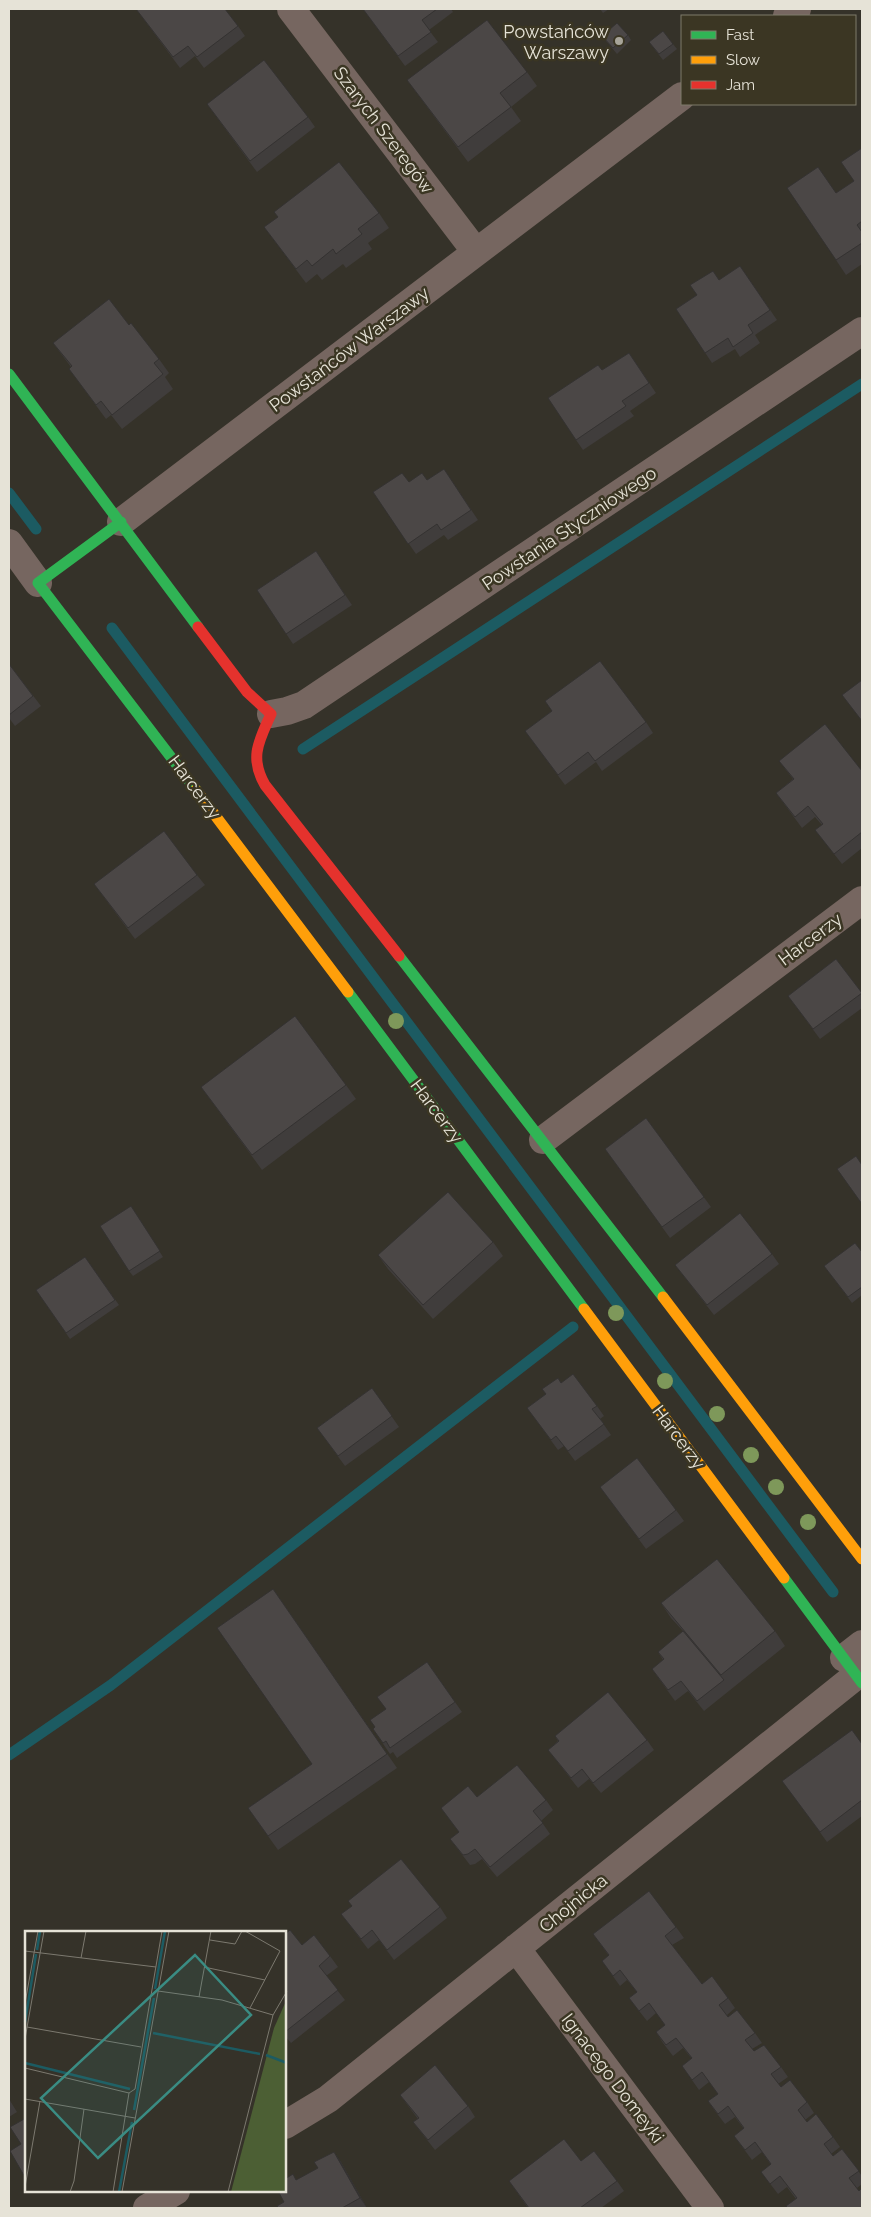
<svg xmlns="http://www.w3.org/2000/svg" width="871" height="2217" font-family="Raleway,sans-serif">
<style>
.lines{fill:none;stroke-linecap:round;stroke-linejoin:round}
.stream{stroke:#1c5b62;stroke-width:11}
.street{stroke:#766660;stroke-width:28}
.fast{stroke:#30b455;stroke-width:11}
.slow{stroke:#ff9f0a;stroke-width:11}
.jam{stroke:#e5322d;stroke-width:11}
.tree{fill:#7e985a}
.wall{fill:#403d3c}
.shaded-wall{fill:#343231}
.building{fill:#4b4746;stroke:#343231}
.poi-dot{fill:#a8a59a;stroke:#3b3623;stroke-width:2}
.labels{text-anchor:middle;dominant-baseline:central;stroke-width:5;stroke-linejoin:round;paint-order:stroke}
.poi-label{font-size:18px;fill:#e6e3d7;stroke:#3b3623;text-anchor:end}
.street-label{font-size:18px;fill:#e6e3d7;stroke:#3b3623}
.inset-river{fill:none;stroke:#1c5b62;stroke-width:2.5}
.inset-road{fill:none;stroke:#7c796f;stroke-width:1}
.view{fill:#3a8c83;fill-opacity:0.15;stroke:#3a8c83;stroke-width:2.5}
.inset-edge{fill:none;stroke:#e6e3d7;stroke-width:2.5}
</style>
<rect width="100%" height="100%" fill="#353229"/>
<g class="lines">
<path class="stream" d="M9,493L36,529
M112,628L833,1592
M303,749L862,384
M9,1755L111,1685L573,1327"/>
<path class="street" d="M291,9L476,252
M787,16L797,9
M121,522L682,96
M9,543L38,583
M271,714L287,711L304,705L862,331
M543,1140L862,900
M844,1658L862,1644
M516,1948L710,2208
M285,2125L328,2099L857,1675
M147,2208L176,2191"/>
<path class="fast" d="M9,374L198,627
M121,522L38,583L196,790
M399,956L663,1297
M348,992L584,1309
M784,1578L862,1683"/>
<path class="slow" d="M196,790L348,992
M663,1297L862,1559
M584,1309L784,1578"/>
<path class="jam" d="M198,627L247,692L271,714C259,741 249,757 265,785L399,956"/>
</g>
<g class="tree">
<circle cx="396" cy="1021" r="8"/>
<circle cx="616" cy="1313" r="8"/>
<circle cx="665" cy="1381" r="8"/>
<circle cx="717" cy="1414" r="8"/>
<circle cx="751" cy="1455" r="8"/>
<circle cx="776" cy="1487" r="8"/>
<circle cx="808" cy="1522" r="8"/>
</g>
<path class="wall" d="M136,9L238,26L245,36L204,68L195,56L180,68Z
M363,9H451L453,12L429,30L438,42L405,66Z
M600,9H609L603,13Z
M628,35L631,40L617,54L602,36Z
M649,42L673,44L677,49L663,60Z
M527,72L537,86L511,107L521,121L468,162L407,80Z
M207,104L308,117L315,127L257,172Z
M862,148V264L846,275L836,260V193L854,181Z
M379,213L389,228L368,243L372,249L346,268L343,264L322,280L317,274L306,283L264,227Z
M740,266L777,320L755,335L760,343L740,357L735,349L712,363L676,309Z
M129,325L159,359L169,373L165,377L173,389L122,429L111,415L106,419L69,369L71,367L53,343Z
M629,353L656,393L630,411L634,416L583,450L576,440L602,370Z
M444,469L478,520L448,540L444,535L416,554L373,492L409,482L427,480Z
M316,551L352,605L293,644L257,590Z
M9,664L41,706L15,726L9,718Z
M545,701L646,722L653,733L602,771L596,762L565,785L525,731L552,711Z
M779,761L862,771V848L842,864L815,830L822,825L815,817L802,828L776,793L793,779Z
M197,875L205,885L135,939L94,884Z
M836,959L862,994V1008L820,1039L788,996Z
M346,1085L356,1099L262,1170L201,1087Z
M646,1118L711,1207L670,1238L605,1149Z
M131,1206L163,1257L133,1276L129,1271Z
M493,1242L503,1256L433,1319L388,1269L378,1255Z
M862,1252V1295L852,1303L824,1266Z
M772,1254L779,1264L714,1315L675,1265Z
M85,1257L119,1305L70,1339L36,1290Z
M561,1383L597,1406L604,1416L600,1419L611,1435L575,1461L564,1446L558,1450L527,1408Z
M372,1388L399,1427L345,1466L317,1428Z
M600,1487L676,1510L684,1521L646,1549Z
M273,1589L397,1768L278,1850L248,1808L312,1764Z
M661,1603L775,1631L785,1646L704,1711L688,1691L675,1701L652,1669L663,1660L658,1652L683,1631L671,1618Z
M427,1662L462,1712L397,1758L393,1752L390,1754L373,1729L375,1727L386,1709Z
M555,1736L647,1740L654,1750L601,1793L589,1779L578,1788L548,1750L558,1741Z
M862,1744V1816L827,1842L790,1791Z
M477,1797L546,1800L553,1810L541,1821L550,1834L497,1877L482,1859L475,1864L470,1865L450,1839L459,1832L441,1808Z
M440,1907L447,1918L394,1960L379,1940L368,1949L341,1914Z
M676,1927L684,1938L672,1945L702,1984L728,1998L735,2008L727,2015L728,2017L755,2033L762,2043L752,2049L754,2051L781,2067L788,2077L778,2084L781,2087L807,2102L814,2113L805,2120L807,2122L833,2137L840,2147L831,2154L833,2156L842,2149L862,2176V2184L857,2188L862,2208L796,2199L787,2187L778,2194L761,2172L771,2165L762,2152L752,2160L734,2136L744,2129L735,2117L725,2124L715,2111L708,2101L718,2094L709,2082L699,2090L682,2066L692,2059L683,2048L673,2056L663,2043L656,2032L665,2025L656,2013L647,2021L629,1998L637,1992L627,1980L620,1986L602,1961L609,1956L593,1934Z
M285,1934L302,1945L330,1956L338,1967L326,1976L345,2000L291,2043L285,2036Z
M400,2095L468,2106L475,2117L435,2150L413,2122L418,2119Z
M9,2099L17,2112L9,2117Z
M334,2152L341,2162L367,2208H279L284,2202L297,2180L318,2168Z
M581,2161L617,2181L624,2191L601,2208H528L509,2181Z"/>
<path class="shaded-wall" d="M334,2152L341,2162L367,2208L360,2198Z"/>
<path class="building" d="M136,9H225L238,26L197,57L188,46L173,57Z
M363,9H437L422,20L431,32L398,56Z
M487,20L527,72L500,93L511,107L458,147L407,80Z
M617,23L628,35L613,48L602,36Z
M663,31L673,44L659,54L649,42Z
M264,60L308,117L250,161L207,104Z
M862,148V221L857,225L862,232V243L836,260L787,188L818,167L836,193L854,181L841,162Z
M339,162L379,213L358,229L362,234L336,254L333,249L312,266L307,260L296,269L264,227L278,217L274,212Z
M740,266L770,310L748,325L753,333L733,347L728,338L705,353L676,309L697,295L690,285L713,271L719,280Z
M109,299L129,325L131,323L159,359L154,363L163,374L112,415L101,401L96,405L69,369L72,366L53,343Z
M629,353L649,383L622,401L626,406L576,440L548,398L598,365L602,370Z
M444,469L471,510L441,530L437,524L408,544L373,492L402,473L409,482L422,473L427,480Z
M316,551L345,595L286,634L257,590Z
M600,661L646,722L595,761L588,752L558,775L525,731L552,711L545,701Z
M9,664L33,696L9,715Z
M862,680V721L842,695Z
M825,724L862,771V832L834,854L815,830L823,824L808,806L795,817L776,793L794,779L779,761Z
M164,831L197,875L128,928L94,884Z
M836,959L862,993L813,1029L788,996Z
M295,1016L346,1085L252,1155L201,1087Z
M646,1118L704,1197L662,1227L605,1149Z
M856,1156L862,1165V1204L837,1169Z
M448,1192L493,1242L423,1305L378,1255Z
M131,1206L160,1251L129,1271L100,1226Z
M740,1213L772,1254L707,1305L675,1265Z
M855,1243L862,1252V1287L848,1297L824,1266Z
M85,1257L115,1300L66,1333L36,1290Z
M573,1374L597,1406L592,1409L604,1424L568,1451L556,1436L551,1440L527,1408L546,1394L542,1389L558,1378L561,1383Z
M372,1388L392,1416L338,1456L317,1428Z
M637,1458L676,1510L639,1539L600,1487Z
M717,1559L775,1631L721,1675L661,1603Z
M273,1589L387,1754L268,1836L248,1808L312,1764L217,1628Z
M683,1631L724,1680L697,1701L681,1681L668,1690L652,1669L664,1659L658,1652Z
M427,1662L455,1702L390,1748L386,1741L383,1743L373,1729L375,1727L370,1720L386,1709L377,1697Z
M608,1692L647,1740L593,1783L582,1769L571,1778L548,1750L559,1741L555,1736Z
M852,1730L862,1744V1800L820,1832L782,1781Z
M517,1765L546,1800L533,1811L543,1823L490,1867L475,1849L468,1854L463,1855L450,1839L459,1832L441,1808L468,1786L477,1797Z
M401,1859L440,1907L387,1950L372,1930L361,1939L341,1914L352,1906L348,1901Z
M649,1891L676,1927L665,1936L702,1984L712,1976L728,1998L719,2005L728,2017L737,2010L755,2033L745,2040L754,2051L764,2045L781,2067L771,2074L781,2087L790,2080L807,2102L798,2110L807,2122L816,2114L833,2137L824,2144L833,2156L842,2149L859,2171L849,2178L859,2191L862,2188V2208H788L786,2206L797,2198L780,2176L770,2184L761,2172L771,2164L755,2142L745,2150L734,2136L744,2128L728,2106L718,2114L708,2101L718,2094L702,2072L692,2080L682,2066L692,2058L676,2038L666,2045L656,2032L665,2025L649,2003L639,2011L629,1998L637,1992L620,1970L613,1976L602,1961L609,1955L593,1934Z
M290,1930L302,1945L314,1935L330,1956L319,1966L338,1990L285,2032V1934Z
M435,2065L468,2106L428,2140L413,2122L419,2118L400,2095Z
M26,2118V2179L10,2151L21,2144L10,2127Z
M564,2139L581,2161L594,2151L617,2181L580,2208H529L509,2181Z
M334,2152L360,2198L342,2208H279L277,2206L284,2202L278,2191H285V2179L293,2174L296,2180L318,2168L314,2162Z"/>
<circle class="poi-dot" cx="619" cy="41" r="5"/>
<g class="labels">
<g class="poi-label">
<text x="609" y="31">Powstańców<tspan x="609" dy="21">Warszawy</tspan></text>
</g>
<g class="street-label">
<text transform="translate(384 130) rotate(53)">Szarych Szeregów</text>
<text transform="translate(349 349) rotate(-37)">Powstańców Warszawy</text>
<text transform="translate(569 528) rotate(-34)">Powstania Styczniowego</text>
<text transform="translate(195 787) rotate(53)">Harcerzy</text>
<text transform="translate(810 939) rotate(-37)">Harcerzy</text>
<text transform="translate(437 1111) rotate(53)">Harcerzy</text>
<text transform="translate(679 1437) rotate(53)">Harcerzy</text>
<text transform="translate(573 1903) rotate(-39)">Chojnicka</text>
<text transform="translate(613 2078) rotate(53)">Ignacego Domeyki</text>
</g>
</g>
<g transform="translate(25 1931)">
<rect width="261" height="261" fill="#353229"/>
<path d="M261,70V261H206L249,97Z" fill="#4c5f34"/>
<path class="inset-river" d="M12,19L15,0M130,58L140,0M0,91L11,23M128,102L235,123M241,124L262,132M0,132L105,158M109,179L129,67M94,261L107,191"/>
<path class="inset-road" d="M220,0L255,20L225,77M185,9L210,13L217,0M0,20L131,36M56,27L61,0M179,36L240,49M133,60L197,69L248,84M174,66L186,0M0,72L13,0M2,96L116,116M0,108L19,0M0,137L104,162M0,168L110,187M0,256L15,170M45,261L49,250L59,178M88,261L104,162L110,158L137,0M97,261L144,0M203,261L248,84L262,60"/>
<path class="view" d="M170,24L226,84L73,227L16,167Z"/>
<rect width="261" height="261" class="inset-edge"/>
</g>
<rect width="871" height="2217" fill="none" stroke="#e6e3d7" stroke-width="20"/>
<rect x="681" y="15" width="175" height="90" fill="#3b3623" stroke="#7f7b6b"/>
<rect x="691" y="31" width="25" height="8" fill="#30b455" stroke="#7f7b6b"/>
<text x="726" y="40" font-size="15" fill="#e6e3d7">Fast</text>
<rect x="691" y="56" width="25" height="8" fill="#ff9f0a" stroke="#7f7b6b"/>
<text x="726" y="65" font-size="15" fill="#e6e3d7">Slow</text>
<rect x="691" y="81" width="25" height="8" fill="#e5322d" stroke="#7f7b6b"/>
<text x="726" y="90" font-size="15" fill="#e6e3d7">Jam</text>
</svg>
